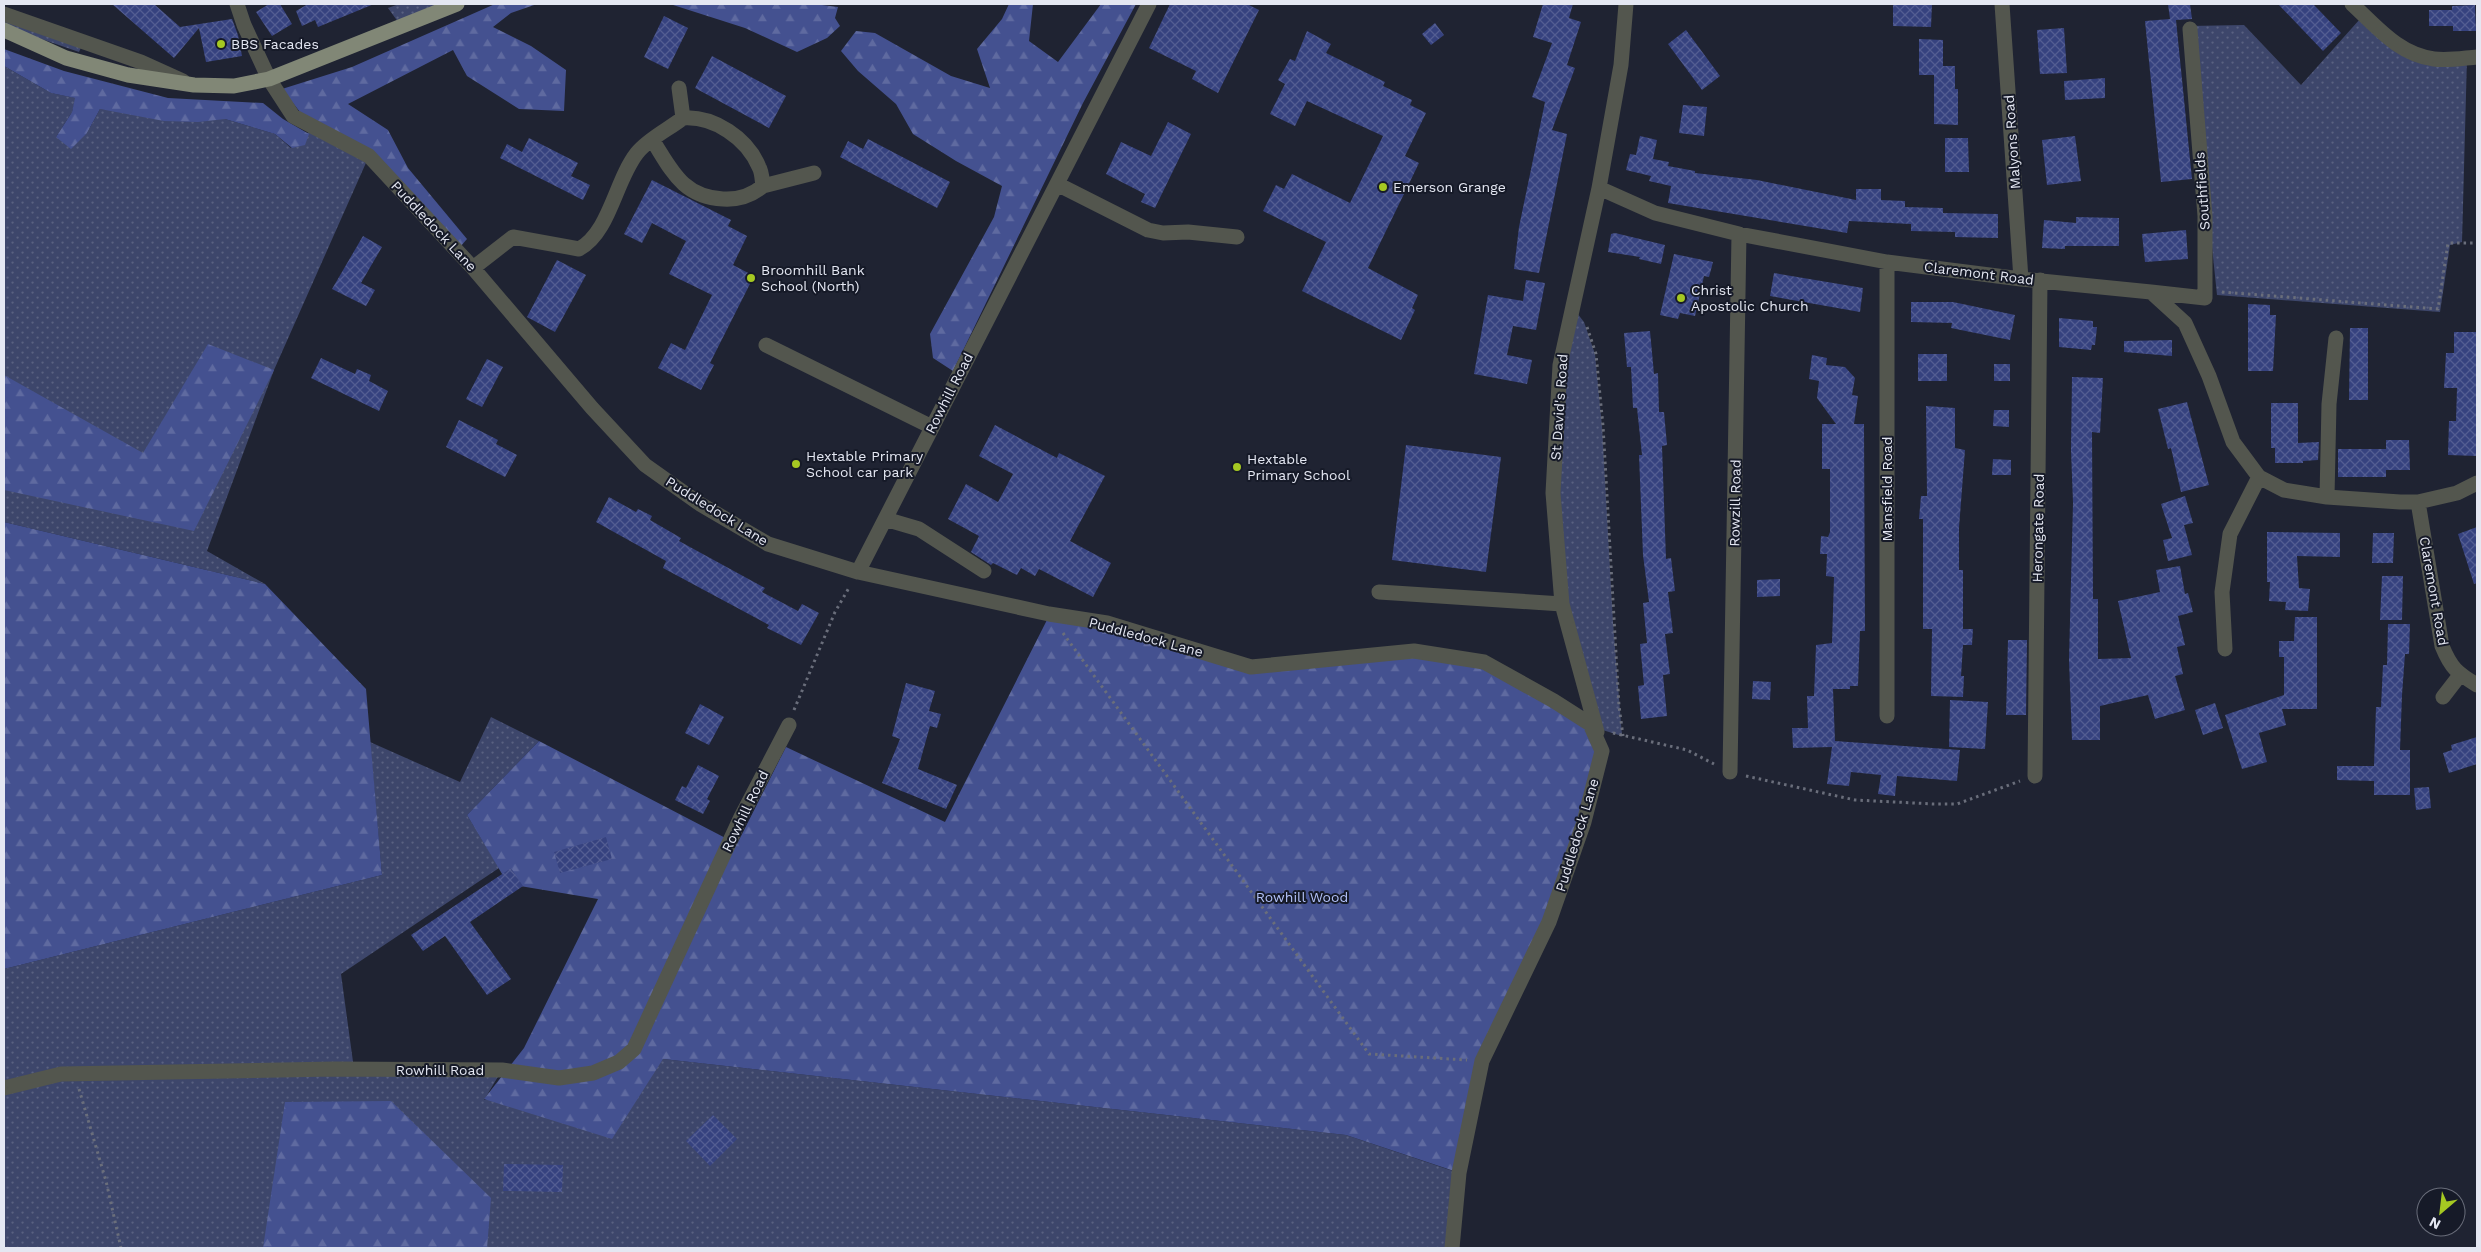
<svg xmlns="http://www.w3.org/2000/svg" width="2481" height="1252" font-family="'Work Sans',sans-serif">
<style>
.grass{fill:url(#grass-dots)}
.forest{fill:url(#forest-firs)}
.building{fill:url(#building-cross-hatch)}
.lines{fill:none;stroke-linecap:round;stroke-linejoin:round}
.path{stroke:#6a6e7b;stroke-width:3;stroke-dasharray:2.5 4;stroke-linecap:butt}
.minor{stroke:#53564e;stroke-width:15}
.major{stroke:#818776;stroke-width:15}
.poi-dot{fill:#a5c822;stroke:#161a28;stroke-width:2}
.labels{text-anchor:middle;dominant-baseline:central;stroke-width:4;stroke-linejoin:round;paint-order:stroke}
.poi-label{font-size:14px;fill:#e4e7f2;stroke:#161a28;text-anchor:start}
.street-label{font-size:14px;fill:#e4e7f2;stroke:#161a28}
.park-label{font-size:14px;fill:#b3c2f9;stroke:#161a28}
</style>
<defs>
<pattern id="grass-dots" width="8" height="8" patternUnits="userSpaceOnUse" patternTransform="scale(1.25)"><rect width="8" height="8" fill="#3d466b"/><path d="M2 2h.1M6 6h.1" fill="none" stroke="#596181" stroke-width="1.8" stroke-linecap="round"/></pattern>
<pattern id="forest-firs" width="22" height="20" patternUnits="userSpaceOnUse" patternTransform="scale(1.25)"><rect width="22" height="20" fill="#445190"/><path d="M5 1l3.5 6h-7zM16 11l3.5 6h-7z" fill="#5f6aa0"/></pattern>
<pattern id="building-cross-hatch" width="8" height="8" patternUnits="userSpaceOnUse" patternTransform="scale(1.25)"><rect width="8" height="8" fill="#36427f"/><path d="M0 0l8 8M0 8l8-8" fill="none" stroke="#535d92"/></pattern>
</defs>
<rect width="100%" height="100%" fill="#1f2332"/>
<path class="grass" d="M399,4H439L401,26L388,8Z
M4,15L83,43L79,52L4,26Z
M2360,19L2404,50L2467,58L2462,242L2450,245L2440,312L2217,295L2189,26L2244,25L2301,85Z
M4,66L51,93L76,98L72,112L56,137L87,133L100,109L225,119L275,134L291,148L314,127L369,156L274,370L207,551L265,584L4,522Z
M1573,308L1584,322L1595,354L1602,426L1613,622L1622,736L1596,728L1562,604L1553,493Z
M491,717L539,741L467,815L499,868L341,974L354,1069L502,1070L484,1100L663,1059L1346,1135L1459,1173L1449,1248H4V969L382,875L370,742L460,782Z"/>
<path class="forest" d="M495,4H537L511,13L493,27L531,46L566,70L564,111L519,109L467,76L453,50L348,104L388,130L408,168L467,239L460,247L403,184L300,112L282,89L352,67Z
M670,4H814L838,7L835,18L840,26L827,38L797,52L745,28Z
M1009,4H1033L1029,41L1058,62L1101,4H1136L1083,103L953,371L933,358L930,334L994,217L1002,186L956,161L913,134L896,104L858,71L841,51L856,31L875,33L951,76L990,88L977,49L1002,19Z
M4,49L64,71L168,98L263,103L283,119L309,134L305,145L292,148L275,134L225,119L198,122L164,121L100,109L87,133L71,149L56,137L72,112L75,98L51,93L4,66Z
M208,344L274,370L194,531L4,490V375L143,453Z
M4,522L265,584L366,689L382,875L4,969Z
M1050,614L1251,668L1415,653L1484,664L1588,726L1599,749L1548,922L1481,1061L1457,1172L1346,1135L663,1059L612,1139L484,1099L524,1048L598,899L508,884L467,815L539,741L737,844L786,747L945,822Z
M391,1101L491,1198L487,1248H263L285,1102Z"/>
<path class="building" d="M112,4H154L180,27L232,19L238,35L242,56L206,62L199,28L174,58Z
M269,4H280L292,24L272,36L256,12Z
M308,4H374L318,27L315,20L302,26L296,11Z
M1170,4H1247L1259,10L1218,93L1192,79L1196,71L1149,48Z
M1543,4H1573L1569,18L1581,22L1567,65L1575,68L1552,130L1567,134L1539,273L1514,269L1519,227L1545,102L1532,97L1552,43L1533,37Z
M1893,4H1932L1931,27L1893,26Z
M2168,4H2190L2192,19L2176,20L2192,179L2161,182L2145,21L2170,19Z
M2278,4H2313L2341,33L2323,51Z
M2475,5L2476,31H2453V26H2429V10H2452V6Z
M664,16L688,28L668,69L644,57Z
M1435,23L1444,35L1431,45L1422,34Z
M2064,28L2067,73L2040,74L2037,30Z
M1686,30L1720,76L1702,90L1668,44Z
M1307,31L1331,44L1326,53L1385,82L1383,86L1412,100L1410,105L1426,113L1405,156L1419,163L1368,268L1418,295L1412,308L1415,310L1401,340L1302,291L1326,242L1263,211L1276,185L1284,189L1292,174L1350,203L1383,136L1307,101L1295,126L1270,114L1285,84L1278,80L1290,59L1295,61Z
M1919,39L1943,40V66H1955V89H1958V125L1934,124V75H1919Z
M712,56L786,96L769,128L695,88Z
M2105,78V98L2065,100L2064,81Z
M1683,105L1707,107L1704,136L1679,133Z
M1168,122L1191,134L1155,208L1141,202L1145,194L1106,174L1121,142L1151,156Z
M1640,136L1657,140L1653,159L1669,162L1668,166L1695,171V173L1757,180L1856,200V189H1881V200L1905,201V207L1943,208V213L1998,214V238L1955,237V232L1911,231V224L1849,221L1847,233L1668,203L1671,186L1649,181L1651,176L1626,170L1630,154L1636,155Z
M2075,136L2081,181L2047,185L2042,140Z
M529,138L578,163L571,176L590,185L583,200L500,158L507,144L522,152Z
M1945,138H1968L1969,172H1945Z
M868,139L950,182L937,208L840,157L848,141L863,149Z
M652,180L731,220L728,226L747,236L733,265L754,276L710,363L714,365L701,390L658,368L671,343L685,350L712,295L669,274L686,241L652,223L642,243L624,234Z
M2076,217L2119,218V246H2065V249L2042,248L2044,220L2076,223Z
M2186,230L2188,259L2145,262L2142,234Z
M1615,233L1665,245L1661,264L1639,259L1640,257L1608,252L1611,234Z
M363,236L382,247L361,283L375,290L366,306L332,289Z
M1674,254L1713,262L1709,277L1704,276L1695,316L1680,313L1678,319L1660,315Z
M557,260L586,275L555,332L527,317Z
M1774,273L1863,288L1860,312L1770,296Z
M1526,280L1545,283L1536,330L1513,326L1507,355L1532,360L1527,384L1474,374L1488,295L1523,301Z
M1911,302H1953L2015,315L2010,340L1951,328L1952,323L1911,322Z
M2248,304L2270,305V315H2276L2273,371H2248Z
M2059,318L2093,321V327H2097L2095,345H2092L2091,350L2059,347Z
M2350,328H2368V400H2349Z
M1650,331L1654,374L1658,373L1659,412H1664L1667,445L1662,446L1666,559L1671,558L1675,591L1668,592L1673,633L1665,634L1670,674L1663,675L1667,716L1641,719L1638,686L1644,685L1640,644L1647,643L1643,603L1649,602L1643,555L1639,455H1642L1637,408H1633L1631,367H1627L1624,333Z
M2454,332H2477V456L2448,455L2449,421H2456L2457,388H2444L2446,353H2454Z
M2172,340V356L2124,352V341Z
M1918,354H1947V381H1918Z
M1812,355L1827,358L1826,365L1845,367L1855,378L1852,395L1858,396L1854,424H1864L1865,631H1860L1858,686H1850V689H1833L1835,741L1960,750L1957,781L1897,776L1895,796L1878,794L1881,775L1851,772L1849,786L1827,784L1832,747L1793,748L1792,728H1808L1807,696H1814L1816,645L1832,643L1834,577L1826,576L1827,554H1820L1821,536L1828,537L1830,532V469H1822V424H1836L1817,398L1819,381L1809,379Z
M321,358L355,374L357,369L371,375L369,381L388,391L379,411L311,378Z
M487,359L503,367L482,407L466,399Z
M1994,364H2010V381H1994Z
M2072,377L2103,378L2100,433L2092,432L2093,599H2098V659L2131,658L2118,601L2160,592L2156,570L2180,566L2185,594L2188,593L2193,612L2178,616L2185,645L2177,647L2183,674L2175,676L2185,710L2155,719L2148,695L2100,706V740H2072L2069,660L2073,503L2071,450Z
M2187,402L2209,485L2181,492L2171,448L2168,449L2158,409Z
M2271,403H2298V443L2319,442L2318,460L2303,461V463H2275V448H2271Z
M1926,406L1955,408V448L1965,450L1959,528V570H1963V629H1973L1972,645H1963L1961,676H1964L1963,697L1931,696L1932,629H1923V519H1919L1921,496H1927Z
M1994,410H2009V427L1993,426Z
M459,420L498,440L496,444L517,455L505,477L446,447Z
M995,425L1057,458L1059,453L1105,476L1070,541L1111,563L1093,597L1039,569L1035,576L1021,568L1017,575L993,563L991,565L971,552L979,536L948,519L966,484L998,502L1013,474L979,456Z
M2386,440H2409L2410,470H2386V477H2338V449H2386Z
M1406,445L1501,457L1486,572L1392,560Z
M1993,459L2011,460V475H1992Z
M2185,496L2193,523L2184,525L2192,555L2168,561L2163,540L2172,538L2161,504Z
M609,497L636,512L638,509L652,516L650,520L681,538L679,541L765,588L762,592L798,611L802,604L819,613L801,645L767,628L769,625L663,568L666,561L596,522Z
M2477,527V583L2474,584L2458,534Z
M2267,532L2340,533V557L2297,556L2299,588L2310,589L2308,611L2285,610L2286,602L2269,601L2270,582H2267Z
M2373,533H2394L2393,563H2372Z
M2382,576H2403L2402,620H2380Z
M1780,579V596L1757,597V580Z
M2295,617H2317V709H2282L2286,725L2259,733L2267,762L2242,769L2225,715L2284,695V657H2279V641H2294Z
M2388,624H2410L2409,654H2405L2402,695L2400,750H2410V795H2374V781L2337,780V766H2374L2376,707H2381L2383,665H2387Z
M2008,640H2027L2026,715H2006Z
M1753,681L1771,682L1770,700L1752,699Z
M906,683L935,691L929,711L941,714L937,728L930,726L918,769L957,785L946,809L882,783L900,739L892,736Z
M1950,700L1988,702L1985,749L1949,747Z
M2215,703L2223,728L2203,735L2195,710Z
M700,704L724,717L709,745L685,733Z
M2477,737V764L2449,773L2443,753L2452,750L2451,745Z
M698,765L719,776L707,799L710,801L703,814L675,800L682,786L686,788Z
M2429,787L2431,808L2416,810L2414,788Z
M606,837L612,859L560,873L554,852Z
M511,868L523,886L470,922L511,979L487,995L445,936L423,951L411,935Z
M713,1115L737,1139L710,1166L686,1141Z
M504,1164L563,1165L562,1192L503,1191Z"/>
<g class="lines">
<path class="path" d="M2222,292L2438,309L2448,243H2477
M1587,327L1596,354L1603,426L1619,706L1623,736
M1063,633L1369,1054L1467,1060
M794,710L835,612L850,586
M1613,733L1687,750L1714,764
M1746,776L1855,800L1934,804H1957L2020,781
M79,1089L106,1181L121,1248"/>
<path class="minor" d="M237,4L244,25L269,79L293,116L369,156L473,268L592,408L645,465L700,504L768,544L858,572L1049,614L1107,623L1251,667L1414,651L1484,662L1554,701L1590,724L1602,751L1584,822L1549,922L1482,1061L1459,1173L1452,1248
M2002,4L2021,279
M2352,4C2377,27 2398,54 2434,59C2448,61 2464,58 2477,57
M4,14L141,62L183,81
M683,118C714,116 747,138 759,167C762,172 762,180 763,186L814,173
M653,141C672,171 683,197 723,199C739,200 751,196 763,186
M1057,184L1148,230L1163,233L1188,232L1237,237
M1599,188L1655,213L1739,234L1887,262L2021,279L2151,292L2185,323L2209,376L2233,442L2259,477L2284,490L2327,497L2400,502H2418L2457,493L2477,483
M1887,262V716
M473,268L513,237L579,249C610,232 615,181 637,153C648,139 669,129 683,118L679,88
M2151,292L2205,298V216L2190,29
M766,345L932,427
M2327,497L2329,404L2336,338
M2418,502L2442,646C2451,668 2457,673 2477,685
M885,519L919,529L984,571
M858,572L1149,4
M1379,592L1562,604
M2225,649L2222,592L2230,534L2259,477
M2443,697L2460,675
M1597,732L1562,604L1553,493L1560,365L1599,188L1621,65L1626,4
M1730,772L1739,234
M2035,776L2040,280
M4,1088L61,1074L335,1069L502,1070L559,1078L593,1073L619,1062L634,1049L741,817L789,725"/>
<path class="major" d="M4,30L66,58L128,75L194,85L234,86L269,79L457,4"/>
</g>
<g class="poi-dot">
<circle cx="221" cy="44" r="5"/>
<circle cx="1383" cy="187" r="5"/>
<circle cx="751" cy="278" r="5"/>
<circle cx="1681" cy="298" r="5"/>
<circle cx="796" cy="464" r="5"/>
<circle cx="1237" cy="467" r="5"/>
</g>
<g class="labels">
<g class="poi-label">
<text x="231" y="44">BBS Facades</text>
<text x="1393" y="187">Emerson Grange</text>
<text x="761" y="270">Broomhill Bank<tspan x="761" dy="16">School (North)</tspan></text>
<text x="1691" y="290">Christ<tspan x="1691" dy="16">Apostolic Church</tspan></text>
<text x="806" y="456">Hextable Primary<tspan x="806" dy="16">School car park</tspan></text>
<text x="1247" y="459">Hextable<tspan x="1247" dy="16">Primary School</tspan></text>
</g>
<g class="street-label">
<text transform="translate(2012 142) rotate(-94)">Malyons Road</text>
<text transform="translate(2202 191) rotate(-94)">Southfields</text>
<text transform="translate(434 226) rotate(47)">Puddledock Lane</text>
<text transform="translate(1979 273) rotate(7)">Claremont Road</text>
<text transform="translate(949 393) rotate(-63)">Rowhill Road</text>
<text transform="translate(1559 407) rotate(-86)">St David's Road</text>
<text transform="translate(1887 489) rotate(-90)">Mansfield Road</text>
<text transform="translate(1735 503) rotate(-89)">Rowzill Road</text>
<text transform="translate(717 511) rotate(32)">Puddledock Lane</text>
<text transform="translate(2038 528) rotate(-89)">Herongate Road</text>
<text transform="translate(2434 591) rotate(80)">Claremont Road</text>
<text transform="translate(1146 637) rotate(15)">Puddledock Lane</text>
<text transform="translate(745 811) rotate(-64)">Rowhill Road</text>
<text transform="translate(1577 835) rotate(-73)">Puddledock Lane</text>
<text x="440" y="1070">Rowhill Road</text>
</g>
<g class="park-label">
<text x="1302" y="897">Rowhill Wood</text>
</g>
</g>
<rect width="2481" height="1252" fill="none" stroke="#e4e7f2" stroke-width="10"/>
<g transform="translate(2441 1212) rotate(208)"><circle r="24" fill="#161a28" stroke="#686c79"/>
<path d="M0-4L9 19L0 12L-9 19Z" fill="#a5c822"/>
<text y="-8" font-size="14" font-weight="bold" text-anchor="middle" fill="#e4e7f2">N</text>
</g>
</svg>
